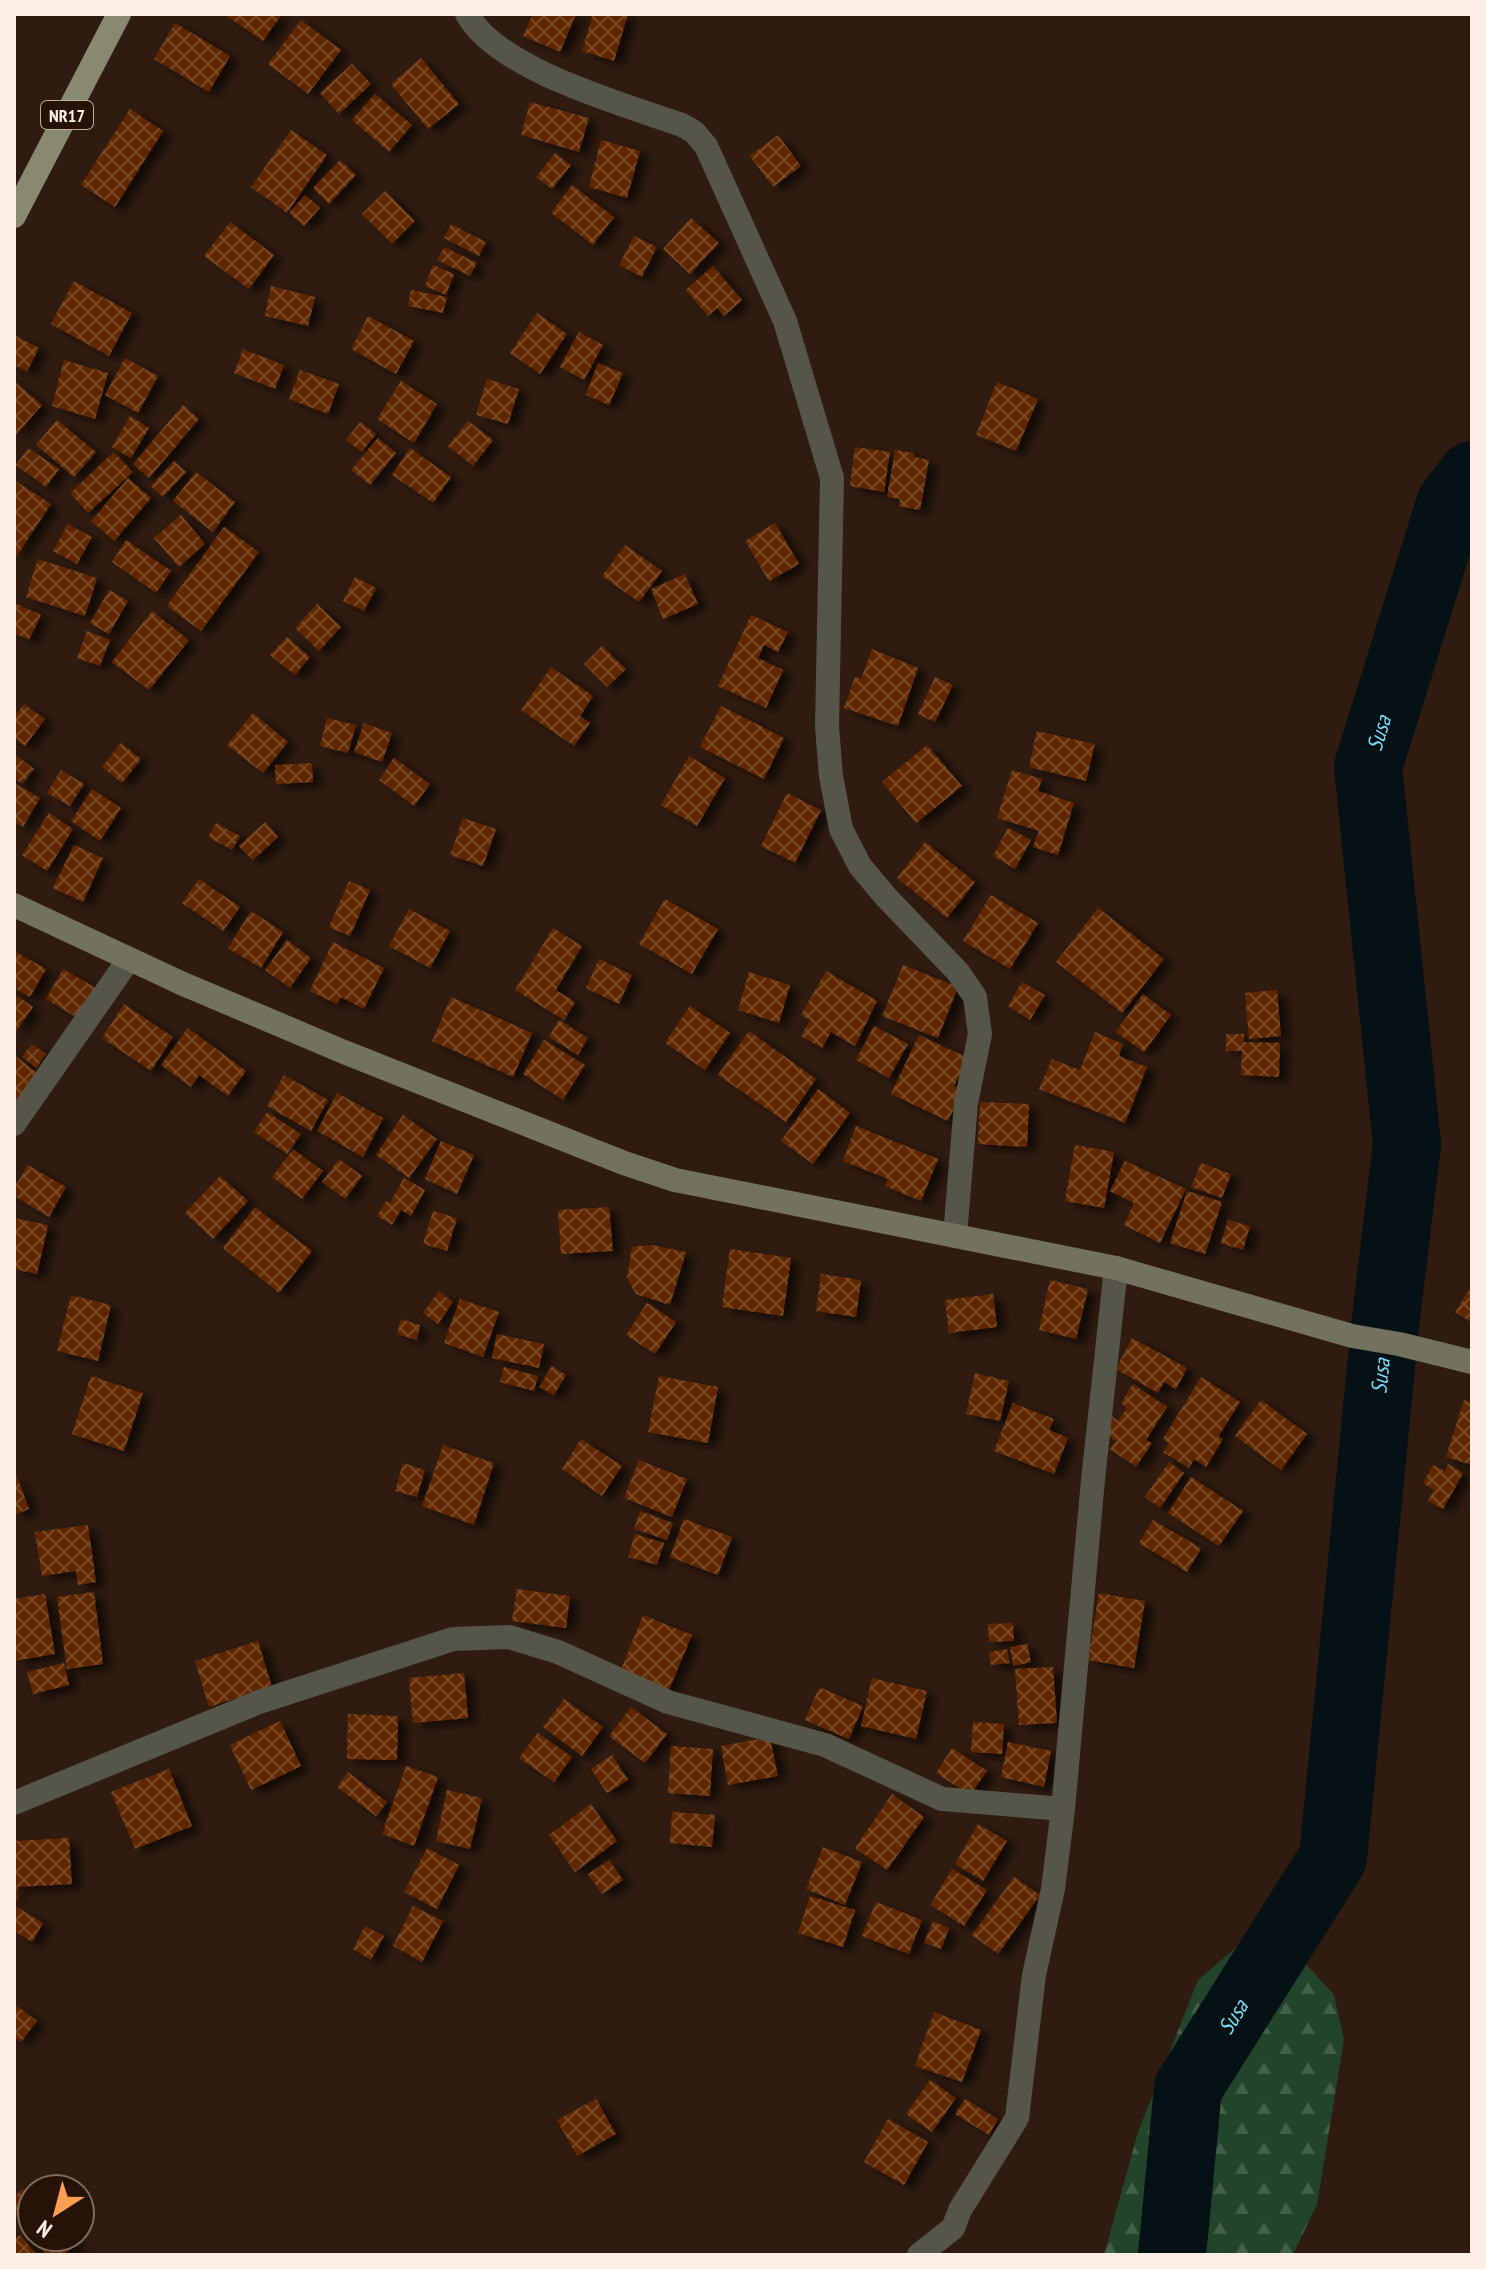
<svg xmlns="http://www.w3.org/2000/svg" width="1486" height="2269" font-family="'PT Sans Narrow',sans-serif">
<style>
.forest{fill:url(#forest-firs)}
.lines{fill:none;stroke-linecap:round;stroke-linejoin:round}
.river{stroke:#061115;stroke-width:68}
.building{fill:url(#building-cross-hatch);filter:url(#shadow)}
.minor{stroke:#55554a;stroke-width:24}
.secondary{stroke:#737261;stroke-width:24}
.primary{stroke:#898972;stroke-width:24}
.labels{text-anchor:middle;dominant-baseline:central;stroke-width:6;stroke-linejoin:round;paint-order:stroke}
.shield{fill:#261207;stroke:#bcaca3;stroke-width:2}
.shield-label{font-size:18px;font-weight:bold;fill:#fdeee6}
.water-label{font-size:22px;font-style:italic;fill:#7addf8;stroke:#261207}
</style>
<defs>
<pattern id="forest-firs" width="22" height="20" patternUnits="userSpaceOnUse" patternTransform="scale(2)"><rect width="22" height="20" fill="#21442a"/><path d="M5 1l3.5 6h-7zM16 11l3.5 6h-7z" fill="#425f49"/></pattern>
<pattern id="building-cross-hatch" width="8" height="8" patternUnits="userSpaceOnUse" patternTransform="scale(2)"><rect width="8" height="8" fill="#612801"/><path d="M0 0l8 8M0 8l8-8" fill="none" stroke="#794826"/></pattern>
<filter id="shadow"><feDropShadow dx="9" dy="5" stdDeviation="4" flood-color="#0009"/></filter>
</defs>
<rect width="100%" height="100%" fill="#301b10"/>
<path class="forest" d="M1267,1921L1334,1995L1344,2040L1317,2204L1293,2255H1104L1138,2132L1198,1980Z"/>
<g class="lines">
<path class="river" id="s1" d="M1172,2255L1188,2088L1333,1858L1385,1326L1407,1144L1368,767L1450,504L1472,475"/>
</g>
<path class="building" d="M224,14H282L263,41Z
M533,14H576L560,52L523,36Z
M593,14H628L614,61L582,51Z
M301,20L341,50L308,94L268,64Z
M175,23L230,56L209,92L154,59Z
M421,58L459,104L428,129L391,84Z
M352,64L371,84L339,114L320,93Z
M375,94L412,125L389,152L352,120Z
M530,102L589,118L579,152L521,135Z
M130,109L163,131L115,207L81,185Z
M291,130L327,155L287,213L251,187Z
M778,135L801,166L773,187L750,156Z
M601,140L640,151L627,198L589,187Z
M555,153L571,165L552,189L536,177Z
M340,160L356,175L329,204L313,188Z
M572,185L614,217L593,245L551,213Z
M385,191L415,221L392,244L362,214Z
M305,195L320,208L304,226L289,213Z
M691,218L719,243L690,274L663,249Z
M230,222L274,255L249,289L204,256Z
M451,224L486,242L479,256L444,238Z
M634,236L657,247L642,277L619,265Z
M444,247L477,263L470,276L437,260Z
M433,265L454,274L446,295L425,286Z
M713,266L742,300L724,316L717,308L708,316L686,290Z
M74,281L132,313L109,356L51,324Z
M271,286L315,297L308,326L265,316Z
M411,290L447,297L443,313L408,306Z
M537,313L567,334L540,374L510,353Z
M368,316L414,341L396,374L351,349Z
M579,332L603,345L584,380L560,367Z
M14,335L39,348L27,372L14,365Z
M243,349L284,365L275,389L234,373Z
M125,358L158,376L138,413L105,395Z
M64,360L108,373L95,419L52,406Z
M598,363L623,373L609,405L586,395Z
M300,370L339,384L328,414L289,399Z
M487,379L519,389L508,424L476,415Z
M14,381L42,405L14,437Z
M401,381L437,404L414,443L377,419Z
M997,382L1038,399L1016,451L976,435Z
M183,405L199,419L149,478L133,464Z
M130,416L149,428L131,458L112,447Z
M57,420L96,452L74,477L36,445Z
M468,421L493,440L473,466L448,446Z
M360,422L376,434L362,452L346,440Z
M378,438L396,453L370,485L351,470Z
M855,447L890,452L884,492L850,486Z
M28,448L59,469L46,487L16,465Z
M410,448L451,477L433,503L392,475Z
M895,450L914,453V457L929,460L920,510L899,506L900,499L887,497Z
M114,452L133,472L88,513L70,493Z
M174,461L186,472L163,497L151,486Z
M196,472L235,502L213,532L173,501Z
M128,478L151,498L114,541L91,521Z
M14,480L51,504L14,560Z
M181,515L205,544L179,567L154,538Z
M775,523L799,564L769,581L745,541Z
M68,524L92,537L77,564L53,551Z
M224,527L259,552L201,631L167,606Z
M126,540L171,571L156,593L112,562Z
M625,545L662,571L639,602L602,576Z
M38,559L97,578L85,616L26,597Z
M685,574L698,604L663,619L651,589Z
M355,577L376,588L364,611L343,601Z
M109,590L128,601L109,634L90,623Z
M15,603L41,615L29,640L14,633Z
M317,604L341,627L319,651L295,628Z
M152,611L189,640L149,690L112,662Z
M751,615L788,632L778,652L764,645L758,658L783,670L766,708L718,686Z
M87,631L110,640L100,666L77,658Z
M287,637L310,657L295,675L270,655Z
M602,646L626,669L607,687L584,664Z
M872,649L918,668L898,726L844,708L855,677L861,679Z
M551,667L593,696L580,716L590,723L574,746L521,710Z
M935,677L953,685L935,722L918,714Z
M24,704L45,719L25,746L14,738V717Z
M721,706L784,738L764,779L700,747Z
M253,713L288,742L263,773L227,745Z
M327,718L356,725L348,753L320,746Z
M364,723L392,733L382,762L354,752Z
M1037,731L1095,744L1086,781L1029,767Z
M121,743L141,759L122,783L102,767Z
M927,745L962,786L916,823L882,782Z
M14,754L34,769L22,784L14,778Z
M689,756L725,778L697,826L661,805Z
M394,758L430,784L414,806L379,780Z
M312,763L313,782L276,784L275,765Z
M61,770L84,784L70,806L47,793Z
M1012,770L1042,779L1038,791L1074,803L1058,855L1033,847L1039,831L997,818Z
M14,783L40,798L23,827L14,822Z
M92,789L121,808L100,841L71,821Z
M787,793L821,810L795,863L761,846Z
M49,813L73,829L47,871L22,855Z
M463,818L496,829L483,866L450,855Z
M265,822L278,837L253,860L239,846Z
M216,823L240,836L232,850L208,837Z
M1008,828L1031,840L1015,869L993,856Z
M925,842L975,882L947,918L897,878Z
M74,845L103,858L83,902L53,888Z
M199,879L240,907L223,931L182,903Z
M349,881L370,890L350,936L329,927Z
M991,895L1038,923L1010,969L963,941Z
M665,899L718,929L692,974L639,944Z
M1098,908L1164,959L1122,1013L1056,962Z
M409,909L450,931L430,968L389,946Z
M251,911L283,932L261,968L228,948Z
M553,928L582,946L556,990L575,1002L564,1020L515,990Z
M287,940L311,958L290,988L265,970Z
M333,942L384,968L364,1009L341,997L337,1004L310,991Z
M14,951L46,969L30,997L14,988Z
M599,959L632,975L619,1004L586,988Z
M903,965L958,987L938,1038L882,1016Z
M63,969L98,989L81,1020L46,999Z
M826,971L877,1001L855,1046L831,1032L822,1048L801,1036L810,1020L801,1015Z
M749,972L790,985L779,1023L738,1010Z
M1022,982L1045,995L1030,1020L1008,1006Z
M1277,990L1281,1036L1249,1039L1245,993Z
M14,994L33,1007L14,1034Z
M1143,994L1171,1015L1144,1052L1116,1032Z
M451,997L532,1033L513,1077L432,1041Z
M124,1004L173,1037L151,1071L102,1038Z
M690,1006L730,1033L705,1070L665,1043Z
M559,1020L588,1038L578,1055L549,1037Z
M874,1026L908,1044L889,1078L856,1060Z
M188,1028L246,1071L228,1096L199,1075L191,1087L161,1065Z
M749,1031L816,1079L786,1122L718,1075Z
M1095,1032L1123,1044L1119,1056L1147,1067L1125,1123L1039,1089L1052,1059L1080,1070Z
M1226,1034H1244V1042L1280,1043L1279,1077L1241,1075L1242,1051H1226Z
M919,1035L968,1058L954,1086L963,1090L948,1121L891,1094Z
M544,1040L585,1065L563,1100L523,1074Z
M32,1044L46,1054L36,1068L22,1057Z
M14,1055L40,1075L19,1103L14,1100Z
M284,1075L328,1100L311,1131L267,1106Z
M818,1089L850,1113L813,1164L781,1141Z
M337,1093L383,1118L363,1157L317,1131Z
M980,1102L1029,1104L1027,1147L978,1144Z
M267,1112L301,1134L287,1154L254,1132Z
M403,1115L437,1139L409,1178L376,1155Z
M856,1126L938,1159L921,1201L885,1186L888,1179L843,1161Z
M441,1141L474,1155L457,1194L425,1179Z
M1075,1145L1114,1152L1104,1208L1065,1201Z
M293,1149L323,1171L302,1199L272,1177Z
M339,1159L362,1176L345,1199L322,1182Z
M1125,1161L1186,1189L1160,1243L1124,1225L1134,1203L1110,1191Z
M1201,1163L1231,1174L1222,1198L1191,1187Z
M28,1165L66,1187L49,1217L14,1196V1188Z
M220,1176L248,1201L213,1239L185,1213Z
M404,1178L425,1190L411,1216L401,1210L392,1225L377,1216L386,1201L390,1203Z
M1187,1191L1222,1202L1205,1254L1170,1243Z
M255,1207L312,1251L279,1293L223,1248Z
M609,1207L613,1251L561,1254L558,1210Z
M433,1211L457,1218L447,1251L423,1244Z
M14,1218L48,1225L37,1274L14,1269Z
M1228,1220L1250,1226L1243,1250L1221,1243Z
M651,1245L686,1252L670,1305L636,1294L627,1278L632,1247Z
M730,1249L791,1258L783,1316L722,1307Z
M821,1274L861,1280L856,1317L816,1311Z
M1050,1280L1088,1289L1076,1339L1039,1330Z
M1472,1285V1323L1455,1312Z
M439,1291L453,1302L438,1324L423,1313Z
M993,1294L997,1327L949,1333L945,1300Z
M71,1295L111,1305L98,1361L57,1351Z
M460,1299L499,1312L483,1357L444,1343Z
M647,1303L676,1322L655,1354L626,1335Z
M401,1319L420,1325L417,1340L397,1334Z
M497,1334L544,1344L539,1368L492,1358Z
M1132,1338L1187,1368L1176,1389L1164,1382L1158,1393L1116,1369Z
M552,1366L566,1375L554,1395L539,1387Z
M504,1367L538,1376L534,1391L500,1382Z
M975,1373L1009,1381L1000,1421L966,1414Z
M91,1376L143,1393L124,1451L72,1434Z
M659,1376L718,1387L708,1443L648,1432Z
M1201,1377L1240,1402L1218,1437L1223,1439L1206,1467L1194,1459L1189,1468L1163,1452L1169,1443L1163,1439Z
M1133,1384L1167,1407L1146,1440L1152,1443L1136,1467L1110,1449L1116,1441L1102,1432L1112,1416L1118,1421L1127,1408L1121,1403Z
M1261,1400L1307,1434L1281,1470L1235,1436Z
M1464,1400L1472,1403V1465L1446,1457Z
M1013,1403L1054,1419L1049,1430L1068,1438L1054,1474L994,1451Z
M581,1439L622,1466L602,1496L562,1469Z
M443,1445L494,1463L474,1525L422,1506Z
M639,1460L687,1479L672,1517L624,1498Z
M1169,1462L1184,1473L1160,1508L1145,1497Z
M403,1463L425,1470L417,1497L395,1491Z
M1448,1464L1463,1473L1443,1509L1428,1501L1434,1490L1423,1483L1433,1465L1445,1471Z
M14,1469L29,1509L14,1515Z
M1191,1477L1243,1511L1219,1546L1168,1513Z
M640,1511L673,1523L667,1540L634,1529Z
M684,1519L732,1537L718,1575L670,1557Z
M1153,1520L1201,1548L1187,1572L1139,1543Z
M88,1525L96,1582L78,1585L76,1571L42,1576L35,1532Z
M635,1534L664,1543L657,1565L628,1557Z
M517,1589L570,1596L566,1628L512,1621Z
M94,1592L103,1664L67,1669L57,1597Z
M1099,1593L1145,1601L1134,1668L1088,1660Z
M45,1594L55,1654L14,1661V1599Z
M643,1615L692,1635L668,1692L620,1672Z
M1013,1623L1014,1641L989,1642L988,1624Z
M258,1641L272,1687L209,1707L195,1661Z
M1027,1644L1031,1662L1013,1666L1010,1647Z
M1007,1649L1010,1663L991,1665L989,1652Z
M64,1663L69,1685L33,1694L27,1672Z
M1053,1667L1057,1723L1019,1725L1015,1669Z
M464,1673L468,1718L413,1723L409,1678Z
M872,1678L927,1691L916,1739L861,1726Z
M819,1687L863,1706L849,1739L805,1720Z
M564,1699L603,1727L582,1756L543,1727Z
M631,1707L667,1734L645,1763L609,1736Z
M348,1714L398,1716L397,1760L347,1759Z
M280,1721L301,1766L251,1790L230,1745Z
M973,1722L1004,1724L1002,1754L971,1752Z
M538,1733L572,1757L554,1782L519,1758Z
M770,1737L778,1776L728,1785L721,1746Z
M1008,1742L1051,1751L1044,1787L1001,1777Z
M671,1746L713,1749L710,1796L668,1793Z
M952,1748L987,1771L970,1795L936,1773Z
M612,1755L628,1780L607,1793L591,1769Z
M406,1766L438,1777L414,1846L382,1834Z
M169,1769L192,1826L135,1849L111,1792Z
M348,1772L387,1802L376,1816L337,1787Z
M447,1790L482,1798L470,1849L436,1841Z
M892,1794L924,1817L887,1870L855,1848Z
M591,1804L617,1841L575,1872L549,1835Z
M672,1812L715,1815L712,1847L670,1843Z
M978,1824L1007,1841L983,1881L955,1864Z
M69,1838L72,1884L17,1887L18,1900L14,1901V1841Z
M823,1847L862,1862L845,1905L806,1889Z
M427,1848L459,1865L437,1909L404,1892Z
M609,1860L623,1880L602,1894L588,1874Z
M952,1869L987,1890L964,1926L930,1905Z
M1014,1877L1040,1895L998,1954L972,1935Z
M810,1896L855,1910L843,1947L798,1933Z
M876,1902L922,1920L909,1954L862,1936Z
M413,1906L443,1921L422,1962L393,1946Z
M17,1907L43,1923L32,1942L14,1931V1911Z
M933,1921L949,1928L941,1949L924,1943Z
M365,1926L384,1936L371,1960L353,1949Z
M17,2006L37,2021L21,2042L14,2037V2010Z
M934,2012L981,2030L962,2082L915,2066Z
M930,2080L956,2098L932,2132L906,2114Z
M596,2099L616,2134L577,2156L557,2120Z
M965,2099L998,2119L989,2135L955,2114Z
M888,2119L928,2142L904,2185L864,2162Z
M22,2189L32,2198V2211L22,2222L14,2214V2197Z
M32,2215V2237L21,2224Z
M20,2235L37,2255H14V2240Z
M32,2237H74L78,2242L63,2255H47Z"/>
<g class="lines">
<path class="minor" d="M467,14C498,70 623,104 682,125L694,132L706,146L785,321L832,478L827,727L831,776L841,829L860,866L886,897L958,972L975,997L980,1034L966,1103L955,1236
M14,1124L129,959
M14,1803L259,1702L453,1639L509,1637L558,1652L668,1702L825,1745L942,1799L1063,1809
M919,2255L953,2228L960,2210L1017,2118L1034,1975L1053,1889L1063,1809L1093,1480L1116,1268"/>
<path class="secondary" d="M14,905L181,983L344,1052L624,1163L675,1180L1116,1268L1352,1336L1399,1344L1472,1362"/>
<path class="primary" d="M14,216L119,14"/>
</g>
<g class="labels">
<rect class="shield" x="41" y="101" width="52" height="28" rx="6"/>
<g class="shield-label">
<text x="67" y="115">NR17</text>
</g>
<g class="water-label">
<text stroke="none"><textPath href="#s1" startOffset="1572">Susa</textPath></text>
<text stroke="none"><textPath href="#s1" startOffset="924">Susa</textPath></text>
<text stroke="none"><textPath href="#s1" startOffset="252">Susa</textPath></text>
</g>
</g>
<rect width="1486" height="2269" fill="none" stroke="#fdeee6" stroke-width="32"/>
<g transform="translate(56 2213) rotate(216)"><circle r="38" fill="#261207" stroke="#7c6a60" stroke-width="2"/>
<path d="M0-6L14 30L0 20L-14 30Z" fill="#fb9e51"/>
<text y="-12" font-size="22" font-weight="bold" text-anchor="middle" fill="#fdeee6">N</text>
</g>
</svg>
